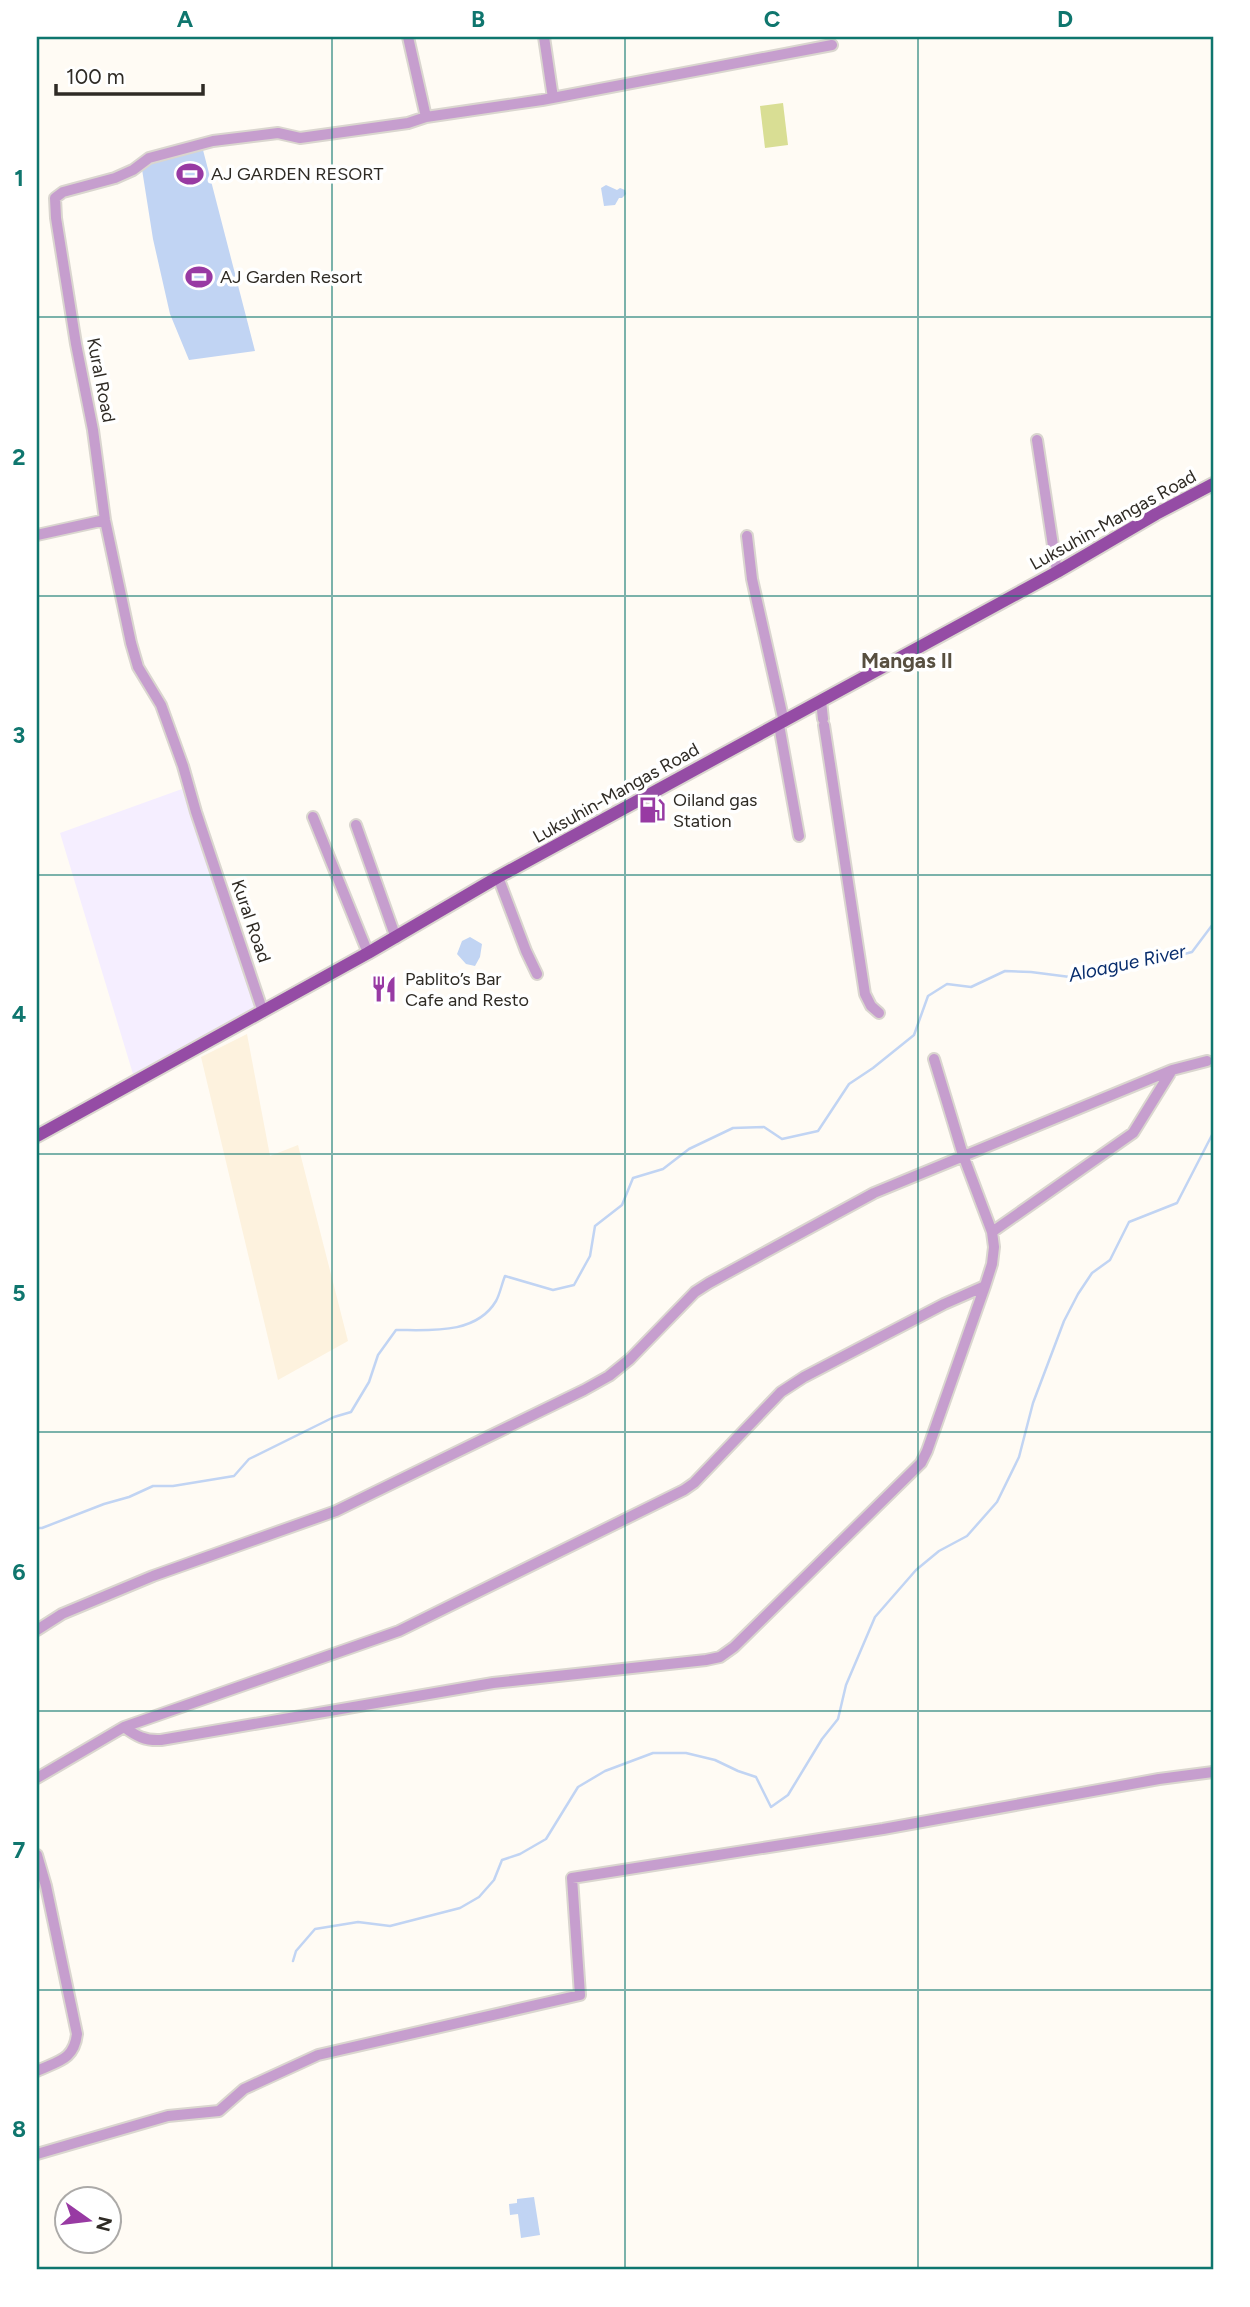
<svg xmlns="http://www.w3.org/2000/svg" width="1250" height="2307" font-family="Figtree,sans-serif">
<style>
.built{fill:#fdf2de}
.education{fill:#f5eeff}
.green{fill:#d9de94}
.water{fill:#c1d4f3}
.lines{fill:none;stroke-linecap:round;stroke-linejoin:round}
.stream{stroke:#c1d4f3;stroke-width:2.5}
.minor-casing{stroke:#dad6cf;stroke-width:14}
.major-casing{stroke:#dad6cf;stroke-width:16}
.minor{stroke:#c69ece;stroke-width:10}
.major{stroke:#954ca5;stroke-width:12}
.grid{fill:none;stroke:#0f766e;stroke-width:2;stroke-opacity:0.55}
.labels{text-anchor:middle;dominant-baseline:central;stroke-width:7;stroke-linejoin:round;paint-order:stroke}
.poi-label{font-size:18px;fill:#2f2b25;stroke:#fff;text-anchor:start}
.street-label{font-size:18px;fill:#2f2b25;stroke:#fff}
.water-label{font-size:19px;font-style:italic;fill:#082d6d;stroke:#fff}
.quarter-label{font-size:21px;font-weight:bold;fill:#574f40;stroke:#fff}
.neatline{fill:none;stroke:#0f766e;stroke-width:2.5}
.grid-label{font-size:23px;text-anchor:middle;font-weight:bold;fill:#0f766e}
</style>
<rect width="100%" height="100%" fill="#fffbf4"/>
<path class="built" d="M247,1034L270,1156L298,1145L348,1341L278,1380L201,1057Z"/>
<path class="education" d="M182,789L257,1011L133,1074L60,833Z"/>
<path class="green" d="M783,103L788,145L765,148L760,106Z"/>
<path class="water" d="M203,150L255,351L189,360L170,314L153,239L141,163Z
M606,185L617,190L620,188L625,190L626,194L622,198H619L615,205L604,206L601,188Z
M470,937L482,944L480,957L475,966L466,964L457,954L462,941Z
M534,2197L540,2235L521,2238L518,2214L510,2215L509,2204L517,2203V2199Z"/>
<g class="lines">
<path class="stream" d="M37,1528H42L104,1504L129,1497L153,1486H173L234,1476L249,1459L334,1417L351,1412L369,1382L378,1355L396,1330C429,1330 476,1335 496,1301C500,1294 502,1283 505,1276L553,1290L574,1285L590,1256L595,1226L622,1205L633,1178L663,1169L689,1149L733,1128L764,1127L782,1139L818,1131L849,1084L873,1068L914,1035L928,996L947,984L971,987L1005,971L1031,972L1070,977L1087,969L1136,965L1165,959L1192,952L1213,924
M293,1961L296,1951L315,1929L358,1922L390,1926L460,1908L479,1897L494,1880L502,1860L520,1854L546,1839L578,1787L605,1771L653,1753H686L715,1760L738,1771L756,1777L771,1807L788,1795L822,1739L838,1719L846,1685L875,1617L916,1570L939,1551L967,1536L997,1502L1019,1457L1033,1403L1064,1321L1078,1294L1092,1273L1110,1260L1129,1222L1177,1203L1213,1133"/>
<g class="minor-casing">
<path id="minor" d="M544,37L553,98
M426,117L542,100L832,45
M1037,440L1057,572
M37,535L105,520
M747,536L752,579L784,722
M821,701L823,719
M779,725L799,836
M824,725L865,994L871,1006L879,1013
M313,817L368,953
M356,825L396,938
M498,877L526,951L537,974
M263,1012L196,812L183,766L161,705L138,667L131,643L105,520L93,430L76,344L56,218L55,198L63,192L115,178L133,170L149,158L213,141L278,133L300,138L408,123L426,117L408,37
M992,1232L1133,1133L1172,1070
M37,1630L62,1614L153,1576L336,1511L584,1390L609,1376L630,1359L695,1292L709,1283L874,1193L1172,1070L1207,1061
M124,1727C136,1736 145,1741 161,1740L493,1683L706,1660L720,1657L734,1647L921,1463L927,1451L985,1286L992,1264L994,1247L992,1232L963,1155L934,1059
M37,1778L124,1727L399,1631L684,1490L694,1483L781,1392L804,1377L944,1304L985,1286
M37,1855L46,1886L77,2034C74,2060 58,2061 37,2071
M37,2154L168,2116L219,2111L244,2089L318,2055L580,1995L572,1878L883,1829L1159,1779L1213,1772"/>
</g>
<g class="major-casing">
<path id="major" d="M37,1136L368,953L498,877L1057,572L1156,514L1213,484"/>
</g>
<use href="#minor" class="minor"/>
<use href="#major" class="major"/>
</g>
<path class="grid" d="M332,37V2270M625,37V2270M918,37V2270M37,317H1213M37,596H1213M37,875H1213M37,1154H1213M37,1432H1213M37,1711H1213M37,1990H1213"/>
<defs>
<g id="stadium-bare" transform="scale(2.1)"><path d="M0-5a6.5 5 0 1 0 0 10a6.5 5 0 1 0 0-10ZM-3.5-1.8h7v3.6h-7Z" fill="#983aa3" stroke="#fff" stroke-width="2.5" paint-order="stroke"/></g>
<g id="fuel-bare" transform="scale(2.1)"><path d="M-5.5-6h7V0h2V4h1.3V-2.5L3-4.5l.8-.8L6-3V5H2.5V1h-1V6h-7ZM-4.2-4.7v3.2H.2V-4.7Z" fill="#983aa3" stroke="#fff" stroke-width="2.5" paint-order="stroke"/></g>
<g id="restaurant-bare" transform="scale(2.1)"><path d="M-5-6h1v4h1v-4h1v4h1v-4h1v5L-1.5 .5V6h-2V.5L-5-1ZM5-6V6H3V1.5H1.5Q1.5-4 5-6Z" fill="#983aa3" stroke="#fff" stroke-width="2.5" paint-order="stroke"/></g>
</defs>
<g fill-rule="evenodd">
<use href="#stadium-bare" x="190" y="174"/>
<use href="#stadium-bare" x="199" y="277"/>
<use href="#fuel-bare" x="652" y="810"/>
<use href="#restaurant-bare" x="384" y="989"/>
</g>
<g class="labels">
<g class="poi-label">
<text x="211" y="174">AJ GARDEN RESORT</text>
<text x="220" y="277">AJ Garden Resort</text>
<text x="673" y="800">Oiland gas<tspan x="673" dy="21">Station</tspan></text>
<text x="405" y="979">Pablito’s Bar<tspan x="405" dy="21">Cafe and Resto</tspan></text>
</g>
<g class="street-label">
<text transform="translate(101 380) rotate(79)">Kural Road</text>
<text transform="translate(1113 520) rotate(-29)">Luksuhin-Mangas Road</text>
<text transform="translate(616 793) rotate(-29)">Luksuhin-Mangas Road</text>
<text transform="translate(251 921) rotate(71)">Kural Road</text>
</g>
<g class="water-label">
<text transform="translate(1127 963) rotate(-12)">Aloague River</text>
</g>
<g class="quarter-label">
<text x="907" y="660">Mangas II</text>
</g>
</g>
<rect width="1250" height="2307" fill="none" stroke="#ffffff" stroke-width="77"/>
<g transform="translate(88 2220) rotate(104)"><circle r="33" fill="#ffffff" stroke="#acaaa8" stroke-width="2"/>
<path d="M0-5L12 26L0 18L-12 26Z" fill="#983aa3"/>
<text y="-10" font-size="19" font-weight="bold" text-anchor="middle" fill="#2f2b25">N</text>
</g>
<path d="M56 84v10h147v-10" fill="none" stroke="#2f2b25" stroke-width="3.5"/>
<text x="66" y="84" font-size="21" fill="#2f2b25" stroke="#ffffff" stroke-width="5" paint-order="stroke">100 m</text>
<rect x="38" y="38" width="1174" height="2230" class="neatline"/>
<g class="grid-label">
<text x="185" y="27">A</text>
<text x="478" y="27">B</text>
<text x="772" y="27">C</text>
<text x="1065" y="27">D</text>
<text x="19" y="186">1</text>
<text x="19" y="465">2</text>
<text x="19" y="743">3</text>
<text x="19" y="1022">4</text>
<text x="19" y="1301">5</text>
<text x="19" y="1580">6</text>
<text x="19" y="1858">7</text>
<text x="19" y="2137">8</text>
</g>
</svg>
